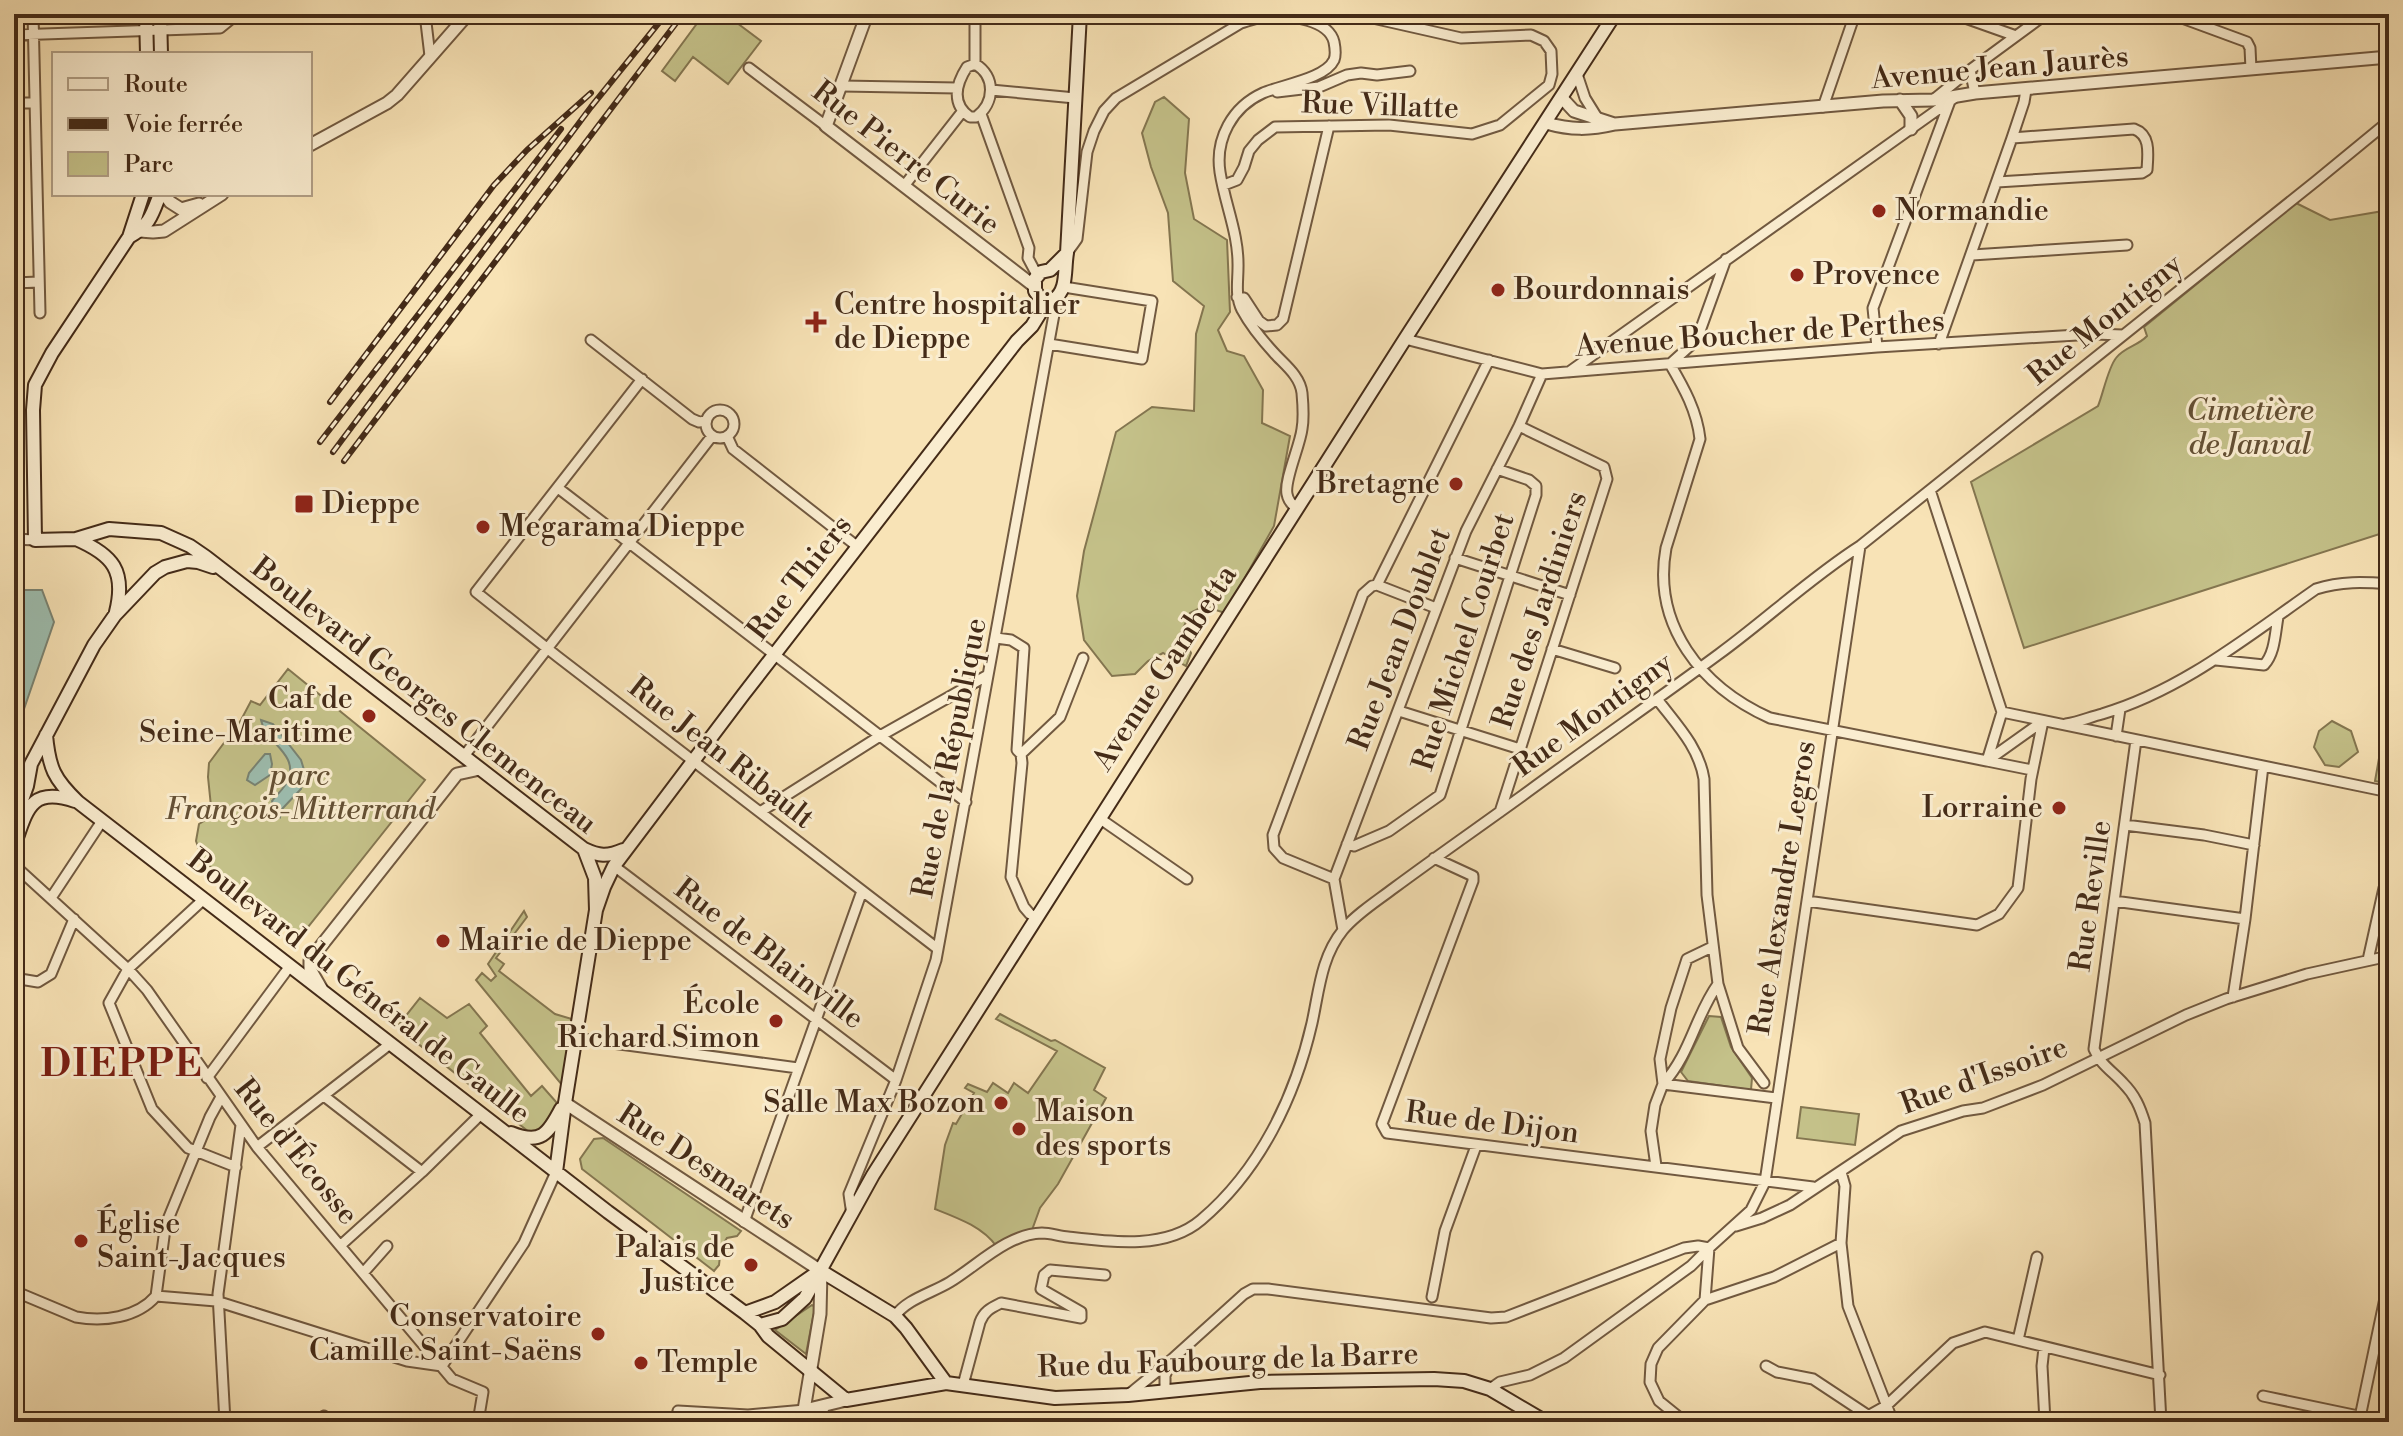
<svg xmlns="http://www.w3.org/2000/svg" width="2403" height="1436" font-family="'Libre Bodoni',serif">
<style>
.green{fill:#c4c189;stroke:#847650;stroke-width:2}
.water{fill:#9dbeb0;stroke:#798373;stroke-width:2}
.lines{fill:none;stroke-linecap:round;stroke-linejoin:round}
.minor-casing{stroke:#715940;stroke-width:13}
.tertiary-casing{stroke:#715940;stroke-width:15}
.secondary-casing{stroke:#442b18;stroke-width:16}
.minor{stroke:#faedd0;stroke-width:9}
.tertiary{stroke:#faedd0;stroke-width:11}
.secondary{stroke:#faedd0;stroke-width:12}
.rail-casing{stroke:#442b18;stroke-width:6}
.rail{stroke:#faedd0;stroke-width:3;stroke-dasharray:9;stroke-linecap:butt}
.poi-dot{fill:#8f2418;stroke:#faedd0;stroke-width:3}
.labels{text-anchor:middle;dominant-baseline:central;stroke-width:6;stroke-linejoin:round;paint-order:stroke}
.street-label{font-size:30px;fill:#442b18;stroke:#faedd0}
.poi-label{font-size:30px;fill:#442b18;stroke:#faedd0;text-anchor:start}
.park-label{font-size:30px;font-style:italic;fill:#645034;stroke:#faedd0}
.district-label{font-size:38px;font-weight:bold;letter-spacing:2px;fill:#7a1f14;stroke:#faedd0}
</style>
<rect width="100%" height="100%" fill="#f8e3b6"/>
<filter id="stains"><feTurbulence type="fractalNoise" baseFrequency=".0025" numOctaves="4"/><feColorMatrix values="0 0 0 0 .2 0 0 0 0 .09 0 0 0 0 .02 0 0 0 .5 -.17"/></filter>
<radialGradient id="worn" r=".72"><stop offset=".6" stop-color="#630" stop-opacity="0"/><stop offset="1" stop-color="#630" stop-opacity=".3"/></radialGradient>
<path class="green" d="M704,14H725L761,41L728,84L693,57L675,81L662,71Z
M1164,97L1189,119L1185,173L1194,219L1227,240L1230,312L1218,330L1227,351L1244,356L1263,390L1262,423L1290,436L1274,526L1225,613L1204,606L1190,613L1181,633L1191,653L1186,666L1163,653L1148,661L1135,674L1112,676L1084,640L1077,596L1084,551L1116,432L1152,407L1194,411L1196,334L1204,306L1173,281L1168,213L1151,167L1142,133L1155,102Z
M2296,203L2330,220L2389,210V531L2024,648L1971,482L2098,406C2103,394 2108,368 2116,358C2124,347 2138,346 2147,336L2144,327Z
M288,669L425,780L300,937L203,861L196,841L199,824L212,816L208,777L209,763L241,720L251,701L260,705Z
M2332,721L2351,731L2358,752L2339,767L2325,765L2314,747L2319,731Z
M2389,746V784L2375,781L2381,747Z
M524,911L527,917L496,958L504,964L499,971L555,1014L575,1020L562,1085L476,980L482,973L491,981L496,976L488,964Z
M420,998L447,1018L469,1004L487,1026L480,1033L531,1096L542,1086L557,1103L549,1127L541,1131L529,1132L397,1027Z
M1000,1014L1051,1041L1055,1040L1105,1068L1094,1090L1106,1098L1058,1184L1040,1208L1032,1230L1009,1238L997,1247C983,1227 958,1218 935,1209L945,1145L953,1123L956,1124L974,1093L965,1088L968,1084L987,1092L993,1083L1008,1093L1014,1083L1028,1093L1057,1051L996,1019Z
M1709,1016L1721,1017L1731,1047L1752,1078L1751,1090L1688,1081L1681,1072Z
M1801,1107L1859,1114L1855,1145L1797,1138Z
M603,1138L741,1231L737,1236L727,1238L721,1247L719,1265L714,1271L582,1169L580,1159L594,1139Z
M812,1305L815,1307L806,1354L775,1330Z"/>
<path class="water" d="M14,590H42L54,622L14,738Z
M261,720L273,724L301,760L305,773L301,789L282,809L280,817L274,810L272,801C277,794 285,788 288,780C299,753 265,743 261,720Z
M265,754H270L272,764L270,775L255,785L247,780L249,773Z"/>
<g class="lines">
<g class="minor-casing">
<path id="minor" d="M33,14L40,313
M425,14L430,56
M975,14V64
M1355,14L1461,38L1531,35L1544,41L1551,51L1552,74L1549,85
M1954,14L2016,36
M2171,14L2247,42L2250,48L2251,69
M14,35L220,28L231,19V14
M975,64C996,76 995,103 976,117H970C951,104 956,84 967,67Z
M749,68L826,126
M1970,70L1975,93
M1577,74L1585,98L1598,119
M842,86L957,88
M991,90L1075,98
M1277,92L1319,87L1347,75L1361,73L1377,75L1410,71
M1933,100L1970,70L2046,14
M14,103H35
M1823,107L1855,14
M981,114L1029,248L1028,258L1037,275
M1997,182L2142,173L2147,170C2148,154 2151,135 2134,129L2012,138
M1224,185L1237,180L1244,167L1249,151L1258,140L1275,127L1389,125L1472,134L1500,125L1549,85
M904,186L962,112
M1067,253L1077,239L1087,152L1094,131L1104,111L1116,98L1241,23C1251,20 1261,16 1271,16C1290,15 1329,20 1334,42C1335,47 1336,55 1334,60C1325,79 1281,85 1263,93C1232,107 1215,139 1220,172C1225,205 1239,234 1238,268C1238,282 1235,296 1242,310C1250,325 1263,341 1275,354C1285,365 1300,376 1302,393C1303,404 1304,418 1302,429C1300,446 1284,480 1287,494C1288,500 1292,505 1297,508
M1972,255L2127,245
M14,283L39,282
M1237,297L1244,298L1259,321L1266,326L1277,325L1283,319L1329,126
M1405,339L1542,374L1877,347L2094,334L2123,335
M591,340L692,419L699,422L706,421
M1049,344L1142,359L1152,301L1064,287
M1939,344L2012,138L2024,102L2026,90
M1877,347L1873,308L1950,101
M1670,364C1684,388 1697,411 1700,439L1666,548C1652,625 1701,687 1770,718L1987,761L2043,721
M1670,364L1690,346L1700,331L1726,259
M1569,372L1954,98
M642,379L476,592L558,657L938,949
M706 424a14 14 0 1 1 28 0a14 14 0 1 1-28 0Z
M727,436L733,449L858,547
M558,488L966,802
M1930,490L2002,712L1987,761L2032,770
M14,539L35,540
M1455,558L1570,595
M1377,585L1489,360
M996,638L1011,640L1024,648L1017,750L1021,754L1022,763L1011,877L1024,907L1030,914L1037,916
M1552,649L1615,668
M2216,660L2264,665C2275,653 2275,634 2278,617
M1657,699C1676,724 1699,747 1704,779L1707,895L1718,984L1738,1048L1764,1083
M1399,711L1520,749
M2002,712L2389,792
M2066,724C2079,722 2090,717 2102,714C2183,690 2248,636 2316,589C2341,581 2364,582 2389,584
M2116,736L2120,709
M2136,740L2094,1049C2100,1064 2112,1071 2123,1083C2135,1095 2140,1107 2145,1123L2161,1422
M1021,754L1060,717L1083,658
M464,756L712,436
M760,812L880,736L988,675
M1500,812L1607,479L1604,467L1519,426
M1099,818L1187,879
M2125,825L2204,835L2254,845
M1347,844L1354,846L1389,831L1440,795L1536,495V486L1529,480L1497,469
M1434,858L1473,876V881L1382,1124L1387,1133L1813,1187
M14,865L128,969L147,990L257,1147L452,1379L483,1392L478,1422
M614,866L896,1080
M1334,879L1283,858L1274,848L1273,835L1363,594L1372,586L1377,585L1436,608
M51,898L102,821
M204,899L128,969L109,1003L152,1109L188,1148L236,1167
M1807,901L1977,925L1999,914L2018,888L2031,779L2043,721
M2114,901L2245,919
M1343,930L1334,879L1466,531L1519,426L1542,374
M2368,960L2384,888
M14,978L38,982L51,974L74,919
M2233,997L2245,919L2263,766
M575,1038L798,1068
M207,1078L290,966
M1663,1084C1691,1053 1695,1016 1718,984
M1663,1084L1776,1098
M324,1096L422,1172
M257,1147L390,1044
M1656,1166L1651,1131L1655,1105L1663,1084L1660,1059L1671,1008L1687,959L1712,947
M1841,1172L1845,1186L1841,1243L1848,1306L1893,1422
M852,1215L849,1194L896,1080L936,960L1057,298
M744,1222L862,891
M1736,1226L1762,1218L1790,1205L1901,1131L1963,1111L1983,1108L2043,1085L2186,1015L2226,999L2307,974L2389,956
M341,1245L422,1172L481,1114
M364,1272L387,1246
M14,1291L76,1317C103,1322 137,1318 156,1296
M156,1296L216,1301L407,1361L442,1366
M156,1296L165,1229L169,1217L210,1117L221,1097
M1432,1297L1445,1231L1476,1146
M1705,1300L1709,1248L1751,1210L1765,1182L1860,546
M895,1316C907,1299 932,1293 950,1282C978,1265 1007,1234 1042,1233C1050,1233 1059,1236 1068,1237C1110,1242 1166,1250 1201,1220C1260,1170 1295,1097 1312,1023C1319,991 1321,957 1343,930C1356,914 1377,901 1394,888C1436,857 1479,827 1522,796C1587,748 1654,702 1719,654C1767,619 1810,578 1860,546L2316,181L2389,121
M2018,1340L2037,1257
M2044,1348L2042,1366L2045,1422
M442,1366L524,1243L556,1172
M1766,1366L1777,1372L1813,1379L1878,1422
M963,1385L980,1322C984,1311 991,1308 1001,1303L1081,1318V1312L1041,1289L1044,1275L1050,1270L1105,1275
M1490,1389L1500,1382L1530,1375L1564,1358L1691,1266L1709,1248
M1165,1390V1376L1170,1363
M1128,1395L1171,1360L1244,1294L1253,1289H1268L1491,1318L1506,1317L1684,1248L1698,1246L1709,1248
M2263,1396L2387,1422
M823,1406L824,1422
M324,1416L325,1422
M1868,1416L1886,1406L1953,1343L1985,1332L2160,1375
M225,1422L218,1294L241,1125
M676,1422L678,1411L748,1415L805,1410
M1685,1422L1659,1401L1650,1382L1651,1364L1658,1348L1705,1300L1774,1277L1841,1243
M2359,1422L2389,1279"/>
</g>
<g class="tertiary-casing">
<path id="tertiary" d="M867,14L826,126L1034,286
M1562,98L1574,111L1614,124
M1900,100L1911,116V129
M1546,123C1571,130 1589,130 1615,124L1883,101L1933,100L1975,93L2389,57
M310,145L387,103L397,95L468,14
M164,194L170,202L181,209L199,204
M140,231L153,232L164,231L222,194
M321,988L310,969V960L457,774L480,769
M565,1103L821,1271L820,1314L802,1422
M805,1410L846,1400"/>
</g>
<g class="secondary-casing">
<path id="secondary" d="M146,14L147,54
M160,14L161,54
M143,194L129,237L52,353L35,385L33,410L35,540L76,539L109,529L161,533L190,546L206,557L584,849L595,878L596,910
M129,237C150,225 152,215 160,194
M1067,253L1050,270L1041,272L1035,279V291L1040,298L1053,300C1068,291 1064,270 1067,253L1080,14
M76,539C113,555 126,571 116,612
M46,735C49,768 54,779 78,802L608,1212L745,1313L760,1325L768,1336L846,1400L946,1383L1055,1398L1128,1395L1260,1382L1434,1379L1464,1381L1490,1389L1546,1422
M14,822L27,786L31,764L94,645L115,615L155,573L165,567L187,561L198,562L213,567
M14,846C27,810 30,786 75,801
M584,849C599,856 607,857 623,850
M511,1133C541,1145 548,1134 561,1109
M556,1172L565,1103L596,910L604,887L614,866L743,695L1017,341L1032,326L1048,300
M821,1271L895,1316L906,1328L946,1383
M745,1313L775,1302L818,1272
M760,1325L782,1319L805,1298L873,1175L1405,339L1615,14"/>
</g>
<use href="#minor" class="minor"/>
<use href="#tertiary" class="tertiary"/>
<use href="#secondary" class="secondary"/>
<g class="rail-casing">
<path id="rail" d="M330,402L494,185L527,150L591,93
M320,442L561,129
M333,452L591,107L666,14
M344,461L683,14"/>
</g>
<use href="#rail" class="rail"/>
</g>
<g class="poi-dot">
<circle cx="1879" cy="211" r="8"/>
<circle cx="1797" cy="275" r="8"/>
<circle cx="1498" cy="290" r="8"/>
<path d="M812 310h8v8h8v8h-8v8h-8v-8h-8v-8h8z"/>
<circle cx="1456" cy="484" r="8"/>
<rect x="294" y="494" width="20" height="20" rx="4"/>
<circle cx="483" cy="527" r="8"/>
<circle cx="369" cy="716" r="8"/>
<circle cx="2059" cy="808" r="8"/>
<circle cx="443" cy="941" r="8"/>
<circle cx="776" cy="1021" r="8"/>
<circle cx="1001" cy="1103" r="8"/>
<circle cx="1019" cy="1129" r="8"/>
<circle cx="81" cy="1241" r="8"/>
<circle cx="751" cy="1265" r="8"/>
<circle cx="598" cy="1334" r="8"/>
<circle cx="641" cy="1363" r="8"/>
</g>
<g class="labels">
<g class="street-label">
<text transform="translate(2000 68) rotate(-5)">Avenue Jean Jaurès</text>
<text transform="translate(1380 106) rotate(2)">Rue Villatte</text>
<text transform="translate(906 158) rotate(38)">Rue Pierre Curie</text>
<text transform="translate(2105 320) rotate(-39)">Rue Montigny</text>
<text transform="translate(1760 334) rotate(-4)">Avenue Boucher de Perthes</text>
<text transform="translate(800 578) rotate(-52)">Rue Thiers</text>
<text transform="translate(1540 610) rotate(-72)">Rue des Jardiniers</text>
<text transform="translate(1400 639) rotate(-69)">Rue Jean Doublet</text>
<text transform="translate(1464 642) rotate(-72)">Rue Michel Courbet</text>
<text transform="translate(1165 668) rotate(-57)">Avenue Gambetta</text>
<text transform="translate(424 696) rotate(38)">Boulevard Georges Clemenceau</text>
<text transform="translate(1593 715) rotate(-36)">Rue Montigny</text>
<text transform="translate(721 753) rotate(38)">Rue Jean Ribault</text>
<text transform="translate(950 758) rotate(-79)">Rue de la République</text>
<text transform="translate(1783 888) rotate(-81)">Rue Alexandre Legros</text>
<text transform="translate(2091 896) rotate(-82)">Rue Reville</text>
<text transform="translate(769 954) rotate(37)">Rue de Blainville</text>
<text transform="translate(359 987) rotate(38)">Boulevard du Général de Gaulle</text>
<text transform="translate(1984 1076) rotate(-20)">Rue d'Issoire</text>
<text transform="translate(1492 1123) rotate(7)">Rue de Dijon</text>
<text transform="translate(296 1152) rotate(51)">Rue d'Écosse</text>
<text transform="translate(706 1167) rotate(33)">Rue Desmarets</text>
<text transform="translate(1228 1361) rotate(-2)">Rue du Faubourg de la Barre</text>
</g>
<g class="poi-label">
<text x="1895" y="211">Normandie</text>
<text x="1813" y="275">Provence</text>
<text x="1514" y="290">Bourdonnais</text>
<text x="834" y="305">Centre hospitalier<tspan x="834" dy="34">de Dieppe</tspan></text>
<text x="1440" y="484" text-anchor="end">Bretagne</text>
<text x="322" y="504">Dieppe</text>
<text x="499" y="527">Megarama Dieppe</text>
<text x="353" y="699" text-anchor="end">Caf de<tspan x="353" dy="34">Seine-Maritime</tspan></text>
<text x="2043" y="808" text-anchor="end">Lorraine</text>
<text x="459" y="941">Mairie de Dieppe</text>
<text x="760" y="1004" text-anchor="end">École<tspan x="760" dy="34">Richard Simon</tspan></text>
<text x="985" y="1103" text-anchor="end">Salle Max Bozon</text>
<text x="1035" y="1112">Maison<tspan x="1035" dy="34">des sports</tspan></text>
<text x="97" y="1224">Église<tspan x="97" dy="34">Saint-Jacques</tspan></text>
<text x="735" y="1248" text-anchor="end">Palais de<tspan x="735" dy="34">Justice</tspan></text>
<text x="582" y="1317" text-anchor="end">Conservatoire<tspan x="582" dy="34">Camille Saint-Saëns</tspan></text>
<text x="657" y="1363">Temple</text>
</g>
<g class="park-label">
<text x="2250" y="411">Cimetière<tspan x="2250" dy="34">de Janval</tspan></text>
<text x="300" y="776">parc<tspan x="300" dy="34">François-Mitterrand</tspan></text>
</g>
<g class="district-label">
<text x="122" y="1064">DIEPPE</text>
</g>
</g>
<rect width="2403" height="1436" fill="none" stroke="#f8e3b6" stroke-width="48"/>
<rect x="16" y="16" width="2371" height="1404" fill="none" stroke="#442b18" stroke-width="4"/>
<rect x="24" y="24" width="2355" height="1388" fill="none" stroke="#442b18" stroke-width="2"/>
<rect x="52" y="52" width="260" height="144" fill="#faedd0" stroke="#b19f86" stroke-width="2"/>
<rect x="68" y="78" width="40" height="12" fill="#faedd0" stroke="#b19f86" stroke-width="2"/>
<text x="124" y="92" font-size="24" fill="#442b18">Route</text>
<rect x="68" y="118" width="40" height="12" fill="#442b18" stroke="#b19f86" stroke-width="2"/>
<text x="124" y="132" font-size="24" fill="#442b18">Voie ferrée</text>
<rect x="68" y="152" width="40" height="24" fill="#c4c189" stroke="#b19f86" stroke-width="2"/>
<text x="124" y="172" font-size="24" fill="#442b18">Parc</text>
<rect width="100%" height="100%" filter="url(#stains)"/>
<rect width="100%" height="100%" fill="url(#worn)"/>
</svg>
